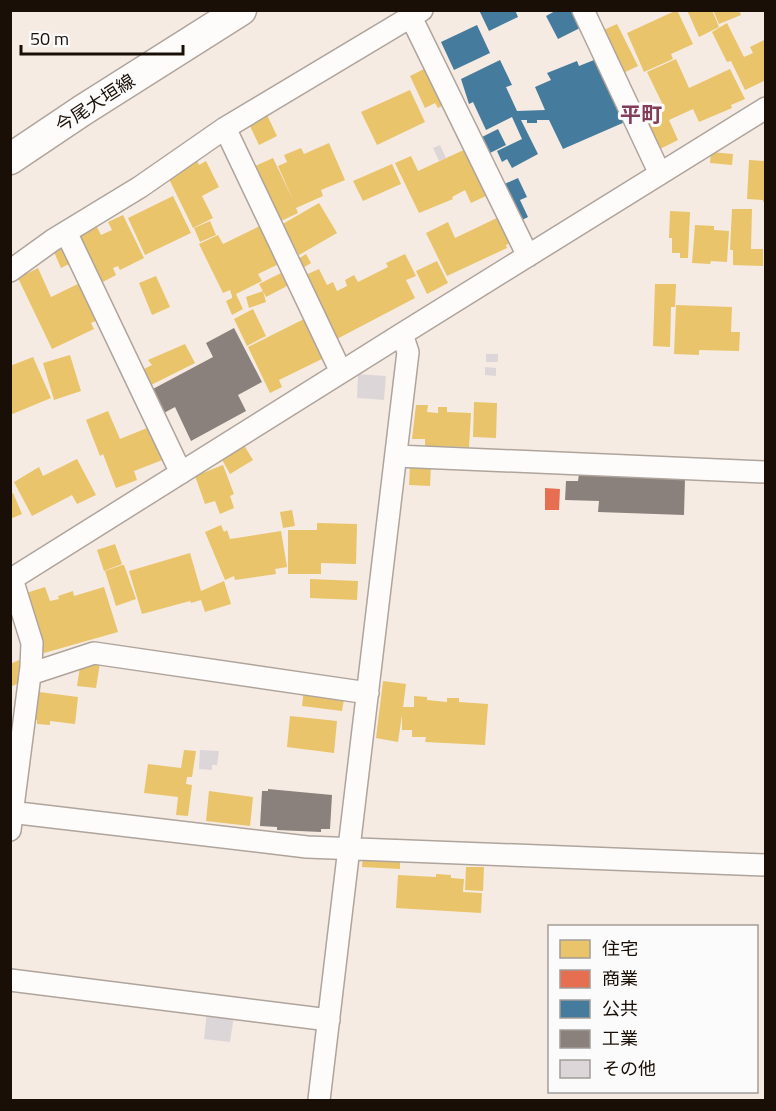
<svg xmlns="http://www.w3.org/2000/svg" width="776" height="1111" font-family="'Titillium Web','Noto Sans JP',sans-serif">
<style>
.homes{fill:#e9c46a}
.shops{fill:#e76f51}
.public{fill:#457b9d}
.industry{fill:#8a817c}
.building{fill:#ddd6d9}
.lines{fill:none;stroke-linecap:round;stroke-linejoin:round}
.street-casing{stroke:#aea49c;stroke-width:24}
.secondary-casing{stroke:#aea49c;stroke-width:33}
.street{stroke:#fefcfb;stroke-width:21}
.secondary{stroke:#fefcfb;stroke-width:30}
.labels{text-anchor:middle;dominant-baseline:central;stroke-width:6;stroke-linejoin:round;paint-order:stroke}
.street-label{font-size:18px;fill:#1a0f06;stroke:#fbfbfb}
.quarter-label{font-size:21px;font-weight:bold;fill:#833d56;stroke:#fbfbfb}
</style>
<rect width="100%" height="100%" fill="#f5ebe2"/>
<path class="homes" d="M677,10L693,44L671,54L673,59L644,72L627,33Z
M687,10H712L719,27L699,37Z
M713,10H739L741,15L719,24Z
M727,23L744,57L753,53L750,47L766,39V80L745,90L731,61L727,62L712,32Z
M617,24L638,66L619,75L599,32Z
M676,59L689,88L730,69L745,99L731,105L732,108L699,122L693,109L669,120L678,140L660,149L642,112L662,103L647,72Z
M430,66L448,103L438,108L435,103L425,108L410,76Z
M410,90L425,122L377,145L361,112Z
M267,115L277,136L259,145L249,124Z
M329,143L345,180L321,190L323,196L296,208L298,213L279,222L253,167L273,158L294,202L278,166L287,162L284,155L301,148L304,154Z
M468,148L488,195L471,203L465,190L452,197L453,199L419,213L395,163L411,156L418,171Z
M711,152L733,154L732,165L710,163Z
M196,158L199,165L206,161L219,187L202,196L213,218L193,228L166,173Z
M749,160L766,161V202H763V200L747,199Z
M392,164L401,184L363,201L353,181Z
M173,196L191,233L145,255L128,218Z
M319,203L337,233L299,255L281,225Z
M732,209H752L751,249H763V266L733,265V250H730Z
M670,211L690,212L688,258H680V253H672V238H669Z
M123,215L144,258L120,270L118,266L113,268L116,275L97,285L73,237L96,225L101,235L112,230L108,222Z
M501,216L514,241L506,245L507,248L447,276L426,233L448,222L455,238Z
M210,221L216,235L200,242L194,228Z
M266,223L285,261L258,274L262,281L236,294L243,309L232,315L226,301L232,298V296L230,290L223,293L199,244L218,235L223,244Z
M695,225L714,226V230L729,231L727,262L711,261L710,264L692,263Z
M65,247L73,262L61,268L54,252Z
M306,254L311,263L303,268L298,259Z
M405,254L416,276L406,280L415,298L335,340L303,276L319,269L327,285L333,282L337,291L347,286L345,280L354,275L358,282L388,267L386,263Z
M437,261L448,283L427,294L416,271Z
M38,268L51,297L82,282L100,319L91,323L94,329L52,349L18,278Z
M281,273L287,286L266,297L259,284Z
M156,276L170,307L152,315L139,283Z
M655,284H676L675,307H671L670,347L653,346Z
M263,291L266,302L249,308L246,297Z
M676,305L732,307L731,332H740L739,351L699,350V355L674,354Z
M253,309L266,336L247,346L234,319Z
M310,316L330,355L279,380L282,387L270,393L248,347Z
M185,344L195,363L149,386L142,370L152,365L148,360Z
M70,355L81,391L54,400L43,363Z
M33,357L51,398L10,415V366Z
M474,402L497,403L496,438L473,437Z
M416,405H428L427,412L438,413V407H447V412L471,413L469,447L425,446V439H412Z
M108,411L120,439L152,426L165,459L134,471L137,480L116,488L103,454L100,456L86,420Z
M242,442L253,460L230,474L220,456Z
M77,459L96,495L77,504L72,495L32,516L14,482L39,467L43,476Z
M223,465L234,494L230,496L234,508L220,514L215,501L205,504L195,476Z
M410,465L431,466L430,486L409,485Z
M13,493L22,514L10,519V494Z
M292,510L295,526L283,528L280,512Z
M317,523L357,524L356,564L321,563V574H288V530H317Z
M221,525L224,532L227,530L230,539L281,531L287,567L275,569L276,574L235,580L234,576L225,580L205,532Z
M115,544L122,564L104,571L97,550Z
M190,553L201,591L224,581L231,604L205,612L201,600L191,603L190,601L142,614L129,571Z
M122,565H124L136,599L116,606L105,571Z
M310,579L358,581L357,600L310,598Z
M45,587L50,601L59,599L58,596L73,591L74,596L104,587L118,632L44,653L23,594Z
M19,660L22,665L19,683L10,687V664Z
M81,660L100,663L96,688L77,686Z
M383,681L406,684L403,707H414V696L427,697V700L447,702V698H459V702L488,704L485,745L425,742L426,737H412V730H402V715L398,742L376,738Z
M304,688L345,693L342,711L302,706Z
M39,692L78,697L75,724L50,721V725L37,724V720H33L35,703H38Z
M290,716L337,721L334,753L287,747Z
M184,750L196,751L192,777H187L186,784L192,785L188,816L176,815L178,797L144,793L148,764L181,768Z
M209,791L253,797L250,826L206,821Z
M363,853L400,857V869L362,867Z
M466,867H484L483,891L465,890Z
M436,874L451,875V878L464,879L463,892L482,893L481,913L396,908L398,875L436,877Z"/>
<path class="shops" d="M545,488L560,489L559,510H545Z"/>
<path class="public" d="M479,10H515L518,17L489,31Z
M557,10H572L580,28L558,39L546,16Z
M477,25L490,53L454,70L441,42Z
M500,60L512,85L506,87L517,111L545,110L535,87L551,80L547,73L577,61L579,66L594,60L605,83L608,82L625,122L563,149L549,120H537V123H527V120H521L538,154L512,168L507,159L502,162L497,151L522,139L512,117L486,130L473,102L469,104L461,79Z
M498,129L506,145L486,155L478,139Z
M518,178L527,197L520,200L528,217L518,222L500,186Z"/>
<path class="industry" d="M234,328L262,382L238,395L246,411L191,441L175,407L162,414L151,390L213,357L206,343Z
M579,474L685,479L684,515L598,512L599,501L565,500L566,481H578Z
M268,789L332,795L330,829H321V832L277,830V827L260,826L262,791H268Z"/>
<path class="building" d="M440,145L446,158L439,161L433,148Z
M486,354H498V362H486Z
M485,367L496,368V376L485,375Z
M358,374L386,376L384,400L357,398Z
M200,750L219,751L217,765H212V770L199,769Z
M207,1012L234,1016L230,1042L204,1039Z"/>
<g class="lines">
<g class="street-casing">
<path id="street" d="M583,10L660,174
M411,17L528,256
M225,128L341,372
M66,232L181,473
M10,271L53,240L140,187L225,128L422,10
M396,456L766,472
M10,580L402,334L766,108
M30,674L94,653L368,693
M10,812L307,847L766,865
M10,830L31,667L32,643L12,579
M10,980L329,1020
M319,1100L408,352L402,334"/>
</g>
<g class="secondary-casing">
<path id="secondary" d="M10,159L83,110L241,10"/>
</g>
<use href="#street" class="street"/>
<use href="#secondary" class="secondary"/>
</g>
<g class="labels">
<g class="street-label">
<text transform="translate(95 103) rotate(-33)">今尾大垣線</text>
</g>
<g class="quarter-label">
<text x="641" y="114">平町</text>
</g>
</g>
<rect width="776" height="1111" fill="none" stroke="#1a0f06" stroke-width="24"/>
<rect x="548" y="925" width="210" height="168" fill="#fbfbfb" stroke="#a19d99" stroke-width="1.5"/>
<rect x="560" y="940" width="30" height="18" fill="#e9c46a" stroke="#a19d99" stroke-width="1.5"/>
<text x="602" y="955" font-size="18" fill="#1a0f06">住宅</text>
<rect x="560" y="970" width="30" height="18" fill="#e76f51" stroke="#a19d99" stroke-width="1.5"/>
<text x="602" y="985" font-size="18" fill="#1a0f06">商業</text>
<rect x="560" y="1000" width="30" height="18" fill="#457b9d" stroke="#a19d99" stroke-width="1.5"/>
<text x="602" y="1015" font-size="18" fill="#1a0f06">公共</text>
<rect x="560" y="1030" width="30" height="18" fill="#8a817c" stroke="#a19d99" stroke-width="1.5"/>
<text x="602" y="1045" font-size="18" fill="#1a0f06">工業</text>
<rect x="560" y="1060" width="30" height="18" fill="#ddd6d9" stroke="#a19d99" stroke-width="1.5"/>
<text x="602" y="1075" font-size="18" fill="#1a0f06">その他</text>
<path d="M21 45v9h162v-9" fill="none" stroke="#1a0f06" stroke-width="3"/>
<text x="30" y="45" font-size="18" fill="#1a0f06" stroke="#fbfbfb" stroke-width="4.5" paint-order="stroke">50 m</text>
</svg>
